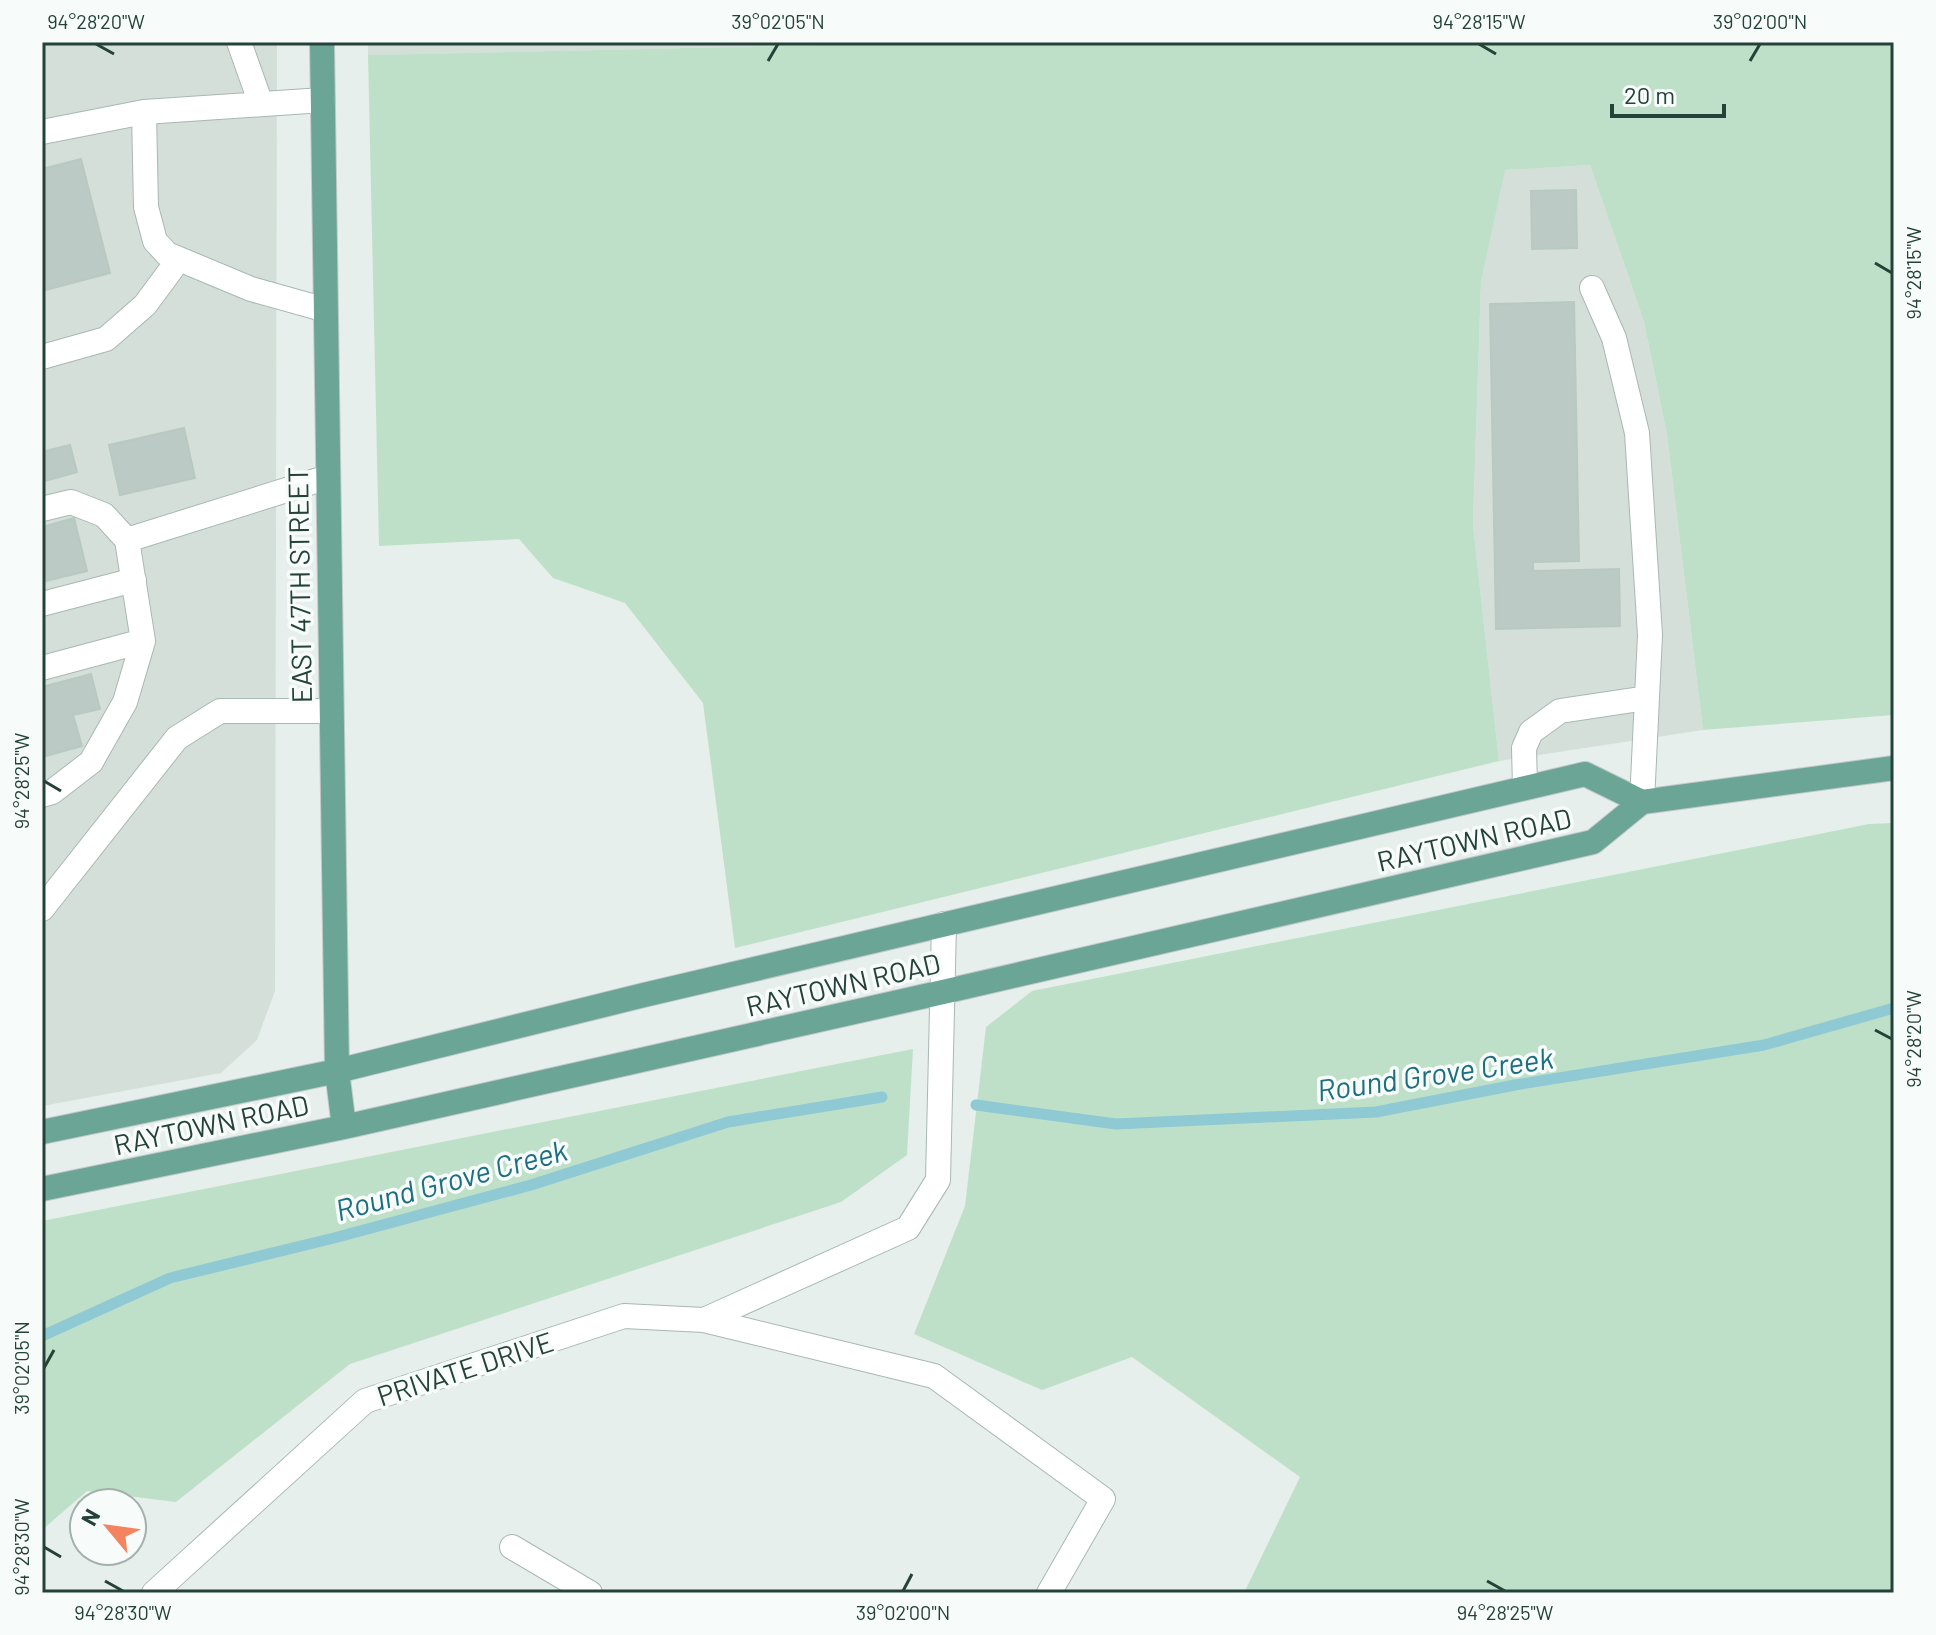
<svg xmlns="http://www.w3.org/2000/svg" width="1936" height="1635" font-family="Barlow,sans-serif">
<style>
.built{fill:#d4dfda}
.green{fill:#bfe0c8}
.lines{fill:none;stroke-linecap:round;stroke-linejoin:round}
.stream{stroke:#8ec9d4;stroke-width:11}
.building{fill:#bbcac4;stroke:#b8c9c2;stroke-width:2}
.minor-casing{stroke:#a8b8b2;stroke-width:26}
.major-casing{stroke:#c2cac8;stroke-width:26}
.minor{stroke:#fff;stroke-width:24}
.major{stroke:#6aa596;stroke-width:24}
.ticks{fill:none;stroke:#24423a;stroke-width:3}
.labels{text-anchor:middle;dominant-baseline:central;stroke-width:7;stroke-linejoin:round;paint-order:stroke}
.street-label{font-size:28px;fill:#24423a;stroke:#f7fbf9}
.water-label{font-size:30px;font-style:italic;fill:#1c6f80;stroke:#f7fbf9}
.neatline{fill:none;stroke:#24423a;stroke-width:3}
.ticks-label{font-size:20px;text-anchor:middle;fill:#24423a}
</style>
<rect width="100%" height="100%" fill="#e6efeb"/>
<path class="built" d="M42,42H277L275,991L257,1040L221,1073L42,1106Z
M368,42H962L368,55Z
M1590,165L1644,322L1667,435L1703,730L1499,761L1473,526L1481,282L1504,170Z"/>
<path class="green" d="M962,42H1894V715L1703,730L1667,435L1644,322L1590,165L1505,170L1481,282L1473,525L1499,761L735,948L703,703L625,603L553,578L519,539L379,546L368,55Z
M1894,823V1593H1244L1300,1477L1132,1357L1042,1390L914,1334L965,1206L986,1027L1032,991L1869,824Z
M913,1049L907,1155L841,1202L350,1364L176,1502L87,1491L42,1530V1221Z"/>
<g class="lines">
<path class="stream" d="M976,1105L1116,1124L1376,1112L1515,1085L1764,1045L1894,1008
M42,1336L170,1278L334,1238L531,1185L728,1122L882,1097"/>
</g>
<path class="building" d="M81,159L110,273L42,291V169Z
M1576,190L1577,248L1532,249L1531,191Z
M1574,302L1579,561L1533,562V571L1619,569L1620,626L1496,629L1490,304Z
M184,428L195,478L120,495L109,445Z
M70,445L77,472L42,482V452Z
M74,518L87,571L42,582V527Z
M91,674L100,709L73,715L82,746L42,757V687Z"/>
<g class="lines">
<g class="minor-casing">
<path id="minor" d="M239,42L261,104
M144,112L146,207L155,241L167,254L251,289L326,310
M42,132L144,112L323,100
M1592,288L1614,338L1637,433L1650,635L1642,802
M42,357L106,339L145,305L179,259
M42,509L71,502L104,515L127,540
M42,604L134,580
M42,668L143,641
M1525,787L1524,748L1531,732L1560,711L1647,698
M42,795L52,792L91,762L125,702L143,641L127,540L328,477
M42,909L177,738L220,711H331
M704,1320L934,1376L1103,1499L1049,1593
M512,1547L590,1593
M154,1593L365,1401L624,1316L704,1320L908,1228L938,1180L944,924"/>
</g>
<g class="major-casing">
<path id="major" d="M322,42L337,1071L344,1127
M42,1132L337,1071L644,995L1585,774L1642,802
M42,1189L344,1127L943,992L1593,842L1642,802L1894,768"/>
</g>
<use href="#minor" class="minor"/>
<use href="#major" class="major"/>
</g>
<path class="ticks" d="M96,44L114,54M1479,44L1496,54M768,61L778,44M1750,61L1760,44M1875,263L1892,273M44,781L61,791M1875,1030L1892,1039M44,1368L54,1350M44,1547L61,1557M105,1581L123,1591M1487,1581L1505,1591M903,1591L912,1574"/>
<g class="labels">
<g class="street-label">
<text transform="translate(299 585) rotate(-91)">EAST 47TH STREET</text>
<text transform="translate(1474 839) rotate(-13)">RAYTOWN ROAD</text>
<text transform="translate(843 984) rotate(-13)">RAYTOWN ROAD</text>
<text transform="translate(211 1124) rotate(-12)">RAYTOWN ROAD</text>
<text transform="translate(465 1368) rotate(-18)">PRIVATE DRIVE</text>
</g>
<g class="water-label">
<text transform="translate(1435 1073) rotate(-8)">Round Grove Creek</text>
<text transform="translate(451 1179) rotate(-15)">Round Grove Creek</text>
</g>
</g>
<rect width="1936" height="1635" fill="none" stroke="#f7fbf9" stroke-width="88"/>
<g transform="translate(108 1527) rotate(299)"><circle r="38" fill="#f7fbf9" stroke="#a3b1ad" stroke-width="2"/>
<path d="M0-6L14 30L0 20L-14 30Z" fill="#f4845f"/>
<text y="-12" font-size="22" font-weight="bold" text-anchor="middle" fill="#24423a">N</text>
</g>
<path d="M1612 104v12h112v-12" fill="none" stroke="#24423a" stroke-width="4"/>
<text x="1624" y="104" font-size="24" fill="#24423a" stroke="#f7fbf9" stroke-width="6" paint-order="stroke">20 m</text>
<rect x="44" y="44" width="1848" height="1547" class="neatline"/>
<g class="ticks-label">
<text x="96" y="29">94°28'20"W</text>
<text x="778" y="29">39°02'05"N</text>
<text x="1479" y="29">94°28'15"W</text>
<text x="1760" y="29">39°02'00"N</text>
<text transform="translate(1914 273) rotate(-90)" y="7">94°28'15"W</text>
<text transform="translate(22 781) rotate(-90)" y="7">94°28'25"W</text>
<text transform="translate(1914 1039) rotate(-90)" y="7">94°28'20"W</text>
<text transform="translate(22 1368) rotate(-90)" y="7">39°02'05"N</text>
<text transform="translate(22 1547) rotate(-90)" y="7">94°28'30"W</text>
<text x="123" y="1620">94°28'30"W</text>
<text x="903" y="1620">39°02'00"N</text>
<text x="1505" y="1620">94°28'25"W</text>
</g>
</svg>
